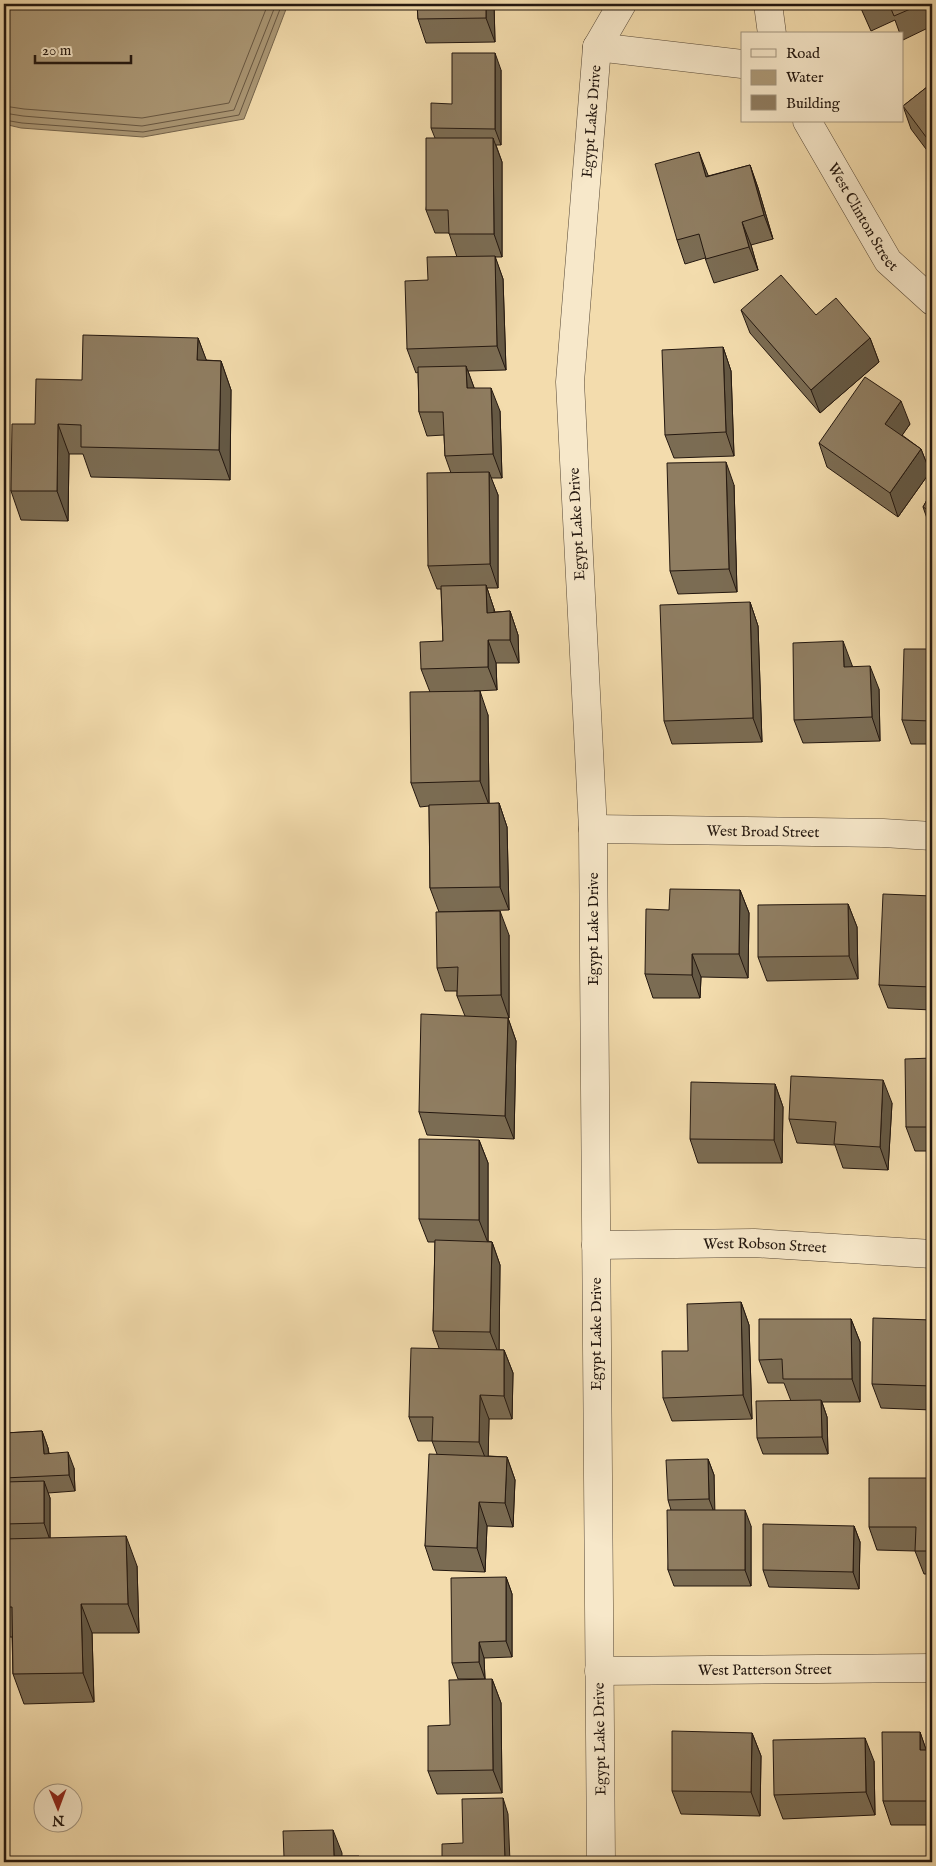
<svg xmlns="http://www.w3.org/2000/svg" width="936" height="1866" font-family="'IM FELL English',serif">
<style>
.water{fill:#ac9977;stroke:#75654d}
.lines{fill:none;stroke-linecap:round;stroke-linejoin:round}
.shore{stroke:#685843;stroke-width:1}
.minor-casing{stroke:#574836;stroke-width:29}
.minor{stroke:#f7e8ca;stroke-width:28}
.wall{fill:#7b6c53;stroke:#23170f}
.shaded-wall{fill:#645844;stroke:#23170f}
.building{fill:#8f7d61;stroke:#23170f}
.labels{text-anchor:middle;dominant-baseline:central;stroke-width:4;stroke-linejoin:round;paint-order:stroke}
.street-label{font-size:15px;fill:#23170f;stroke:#f7e8ca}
</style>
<rect width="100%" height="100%" fill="#f3dcad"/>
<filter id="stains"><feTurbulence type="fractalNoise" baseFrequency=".004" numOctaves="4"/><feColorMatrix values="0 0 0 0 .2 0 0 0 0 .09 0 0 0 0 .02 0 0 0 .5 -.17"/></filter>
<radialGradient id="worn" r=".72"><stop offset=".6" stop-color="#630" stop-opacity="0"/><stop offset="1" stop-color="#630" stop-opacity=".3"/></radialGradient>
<path class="water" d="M4,4H288L244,119L143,137L21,128L4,124Z"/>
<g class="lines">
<path class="shore" d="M4,106L24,109L142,118L229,103L268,4
M4,113L23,116L142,126L234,110L276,4
M4,120L22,123L143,132L239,115L282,4"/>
<g class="minor-casing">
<g id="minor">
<path d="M768,4L772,34"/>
<path d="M597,47L742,64"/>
<path id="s1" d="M807,121L888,261L932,301"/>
<path id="s2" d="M593,829L883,833L932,836"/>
<path id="s3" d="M596,1245L754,1243L932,1254"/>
<path id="s4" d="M599,1671L932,1668"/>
<path id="s5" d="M601,1862L593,829L570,382L597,47L622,4"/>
</g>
</g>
<use href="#minor" class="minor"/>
</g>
<path class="wall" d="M417,4H494L495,42L426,43L418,19Z
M859,4H932V26L903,40L902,34H900L895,20L871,31Z
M501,70V145H496L502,162V257H495L503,279L506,370L468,371L474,388L500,411L502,478H491L498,495V588H487L495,612L510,611L518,635L519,663H496L497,690L474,691L488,715L489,804L499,803L507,827L509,910L439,912L430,888L429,806L420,807L411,783L430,692L421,669L443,641L441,589H437L428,566L451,473L445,456L444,435L427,436L419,412L418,372L416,373L407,349L428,280L457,257L449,233H435L426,210L435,138L431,128Z
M932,83V157L911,129L903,106Z
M750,165L758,188L773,239L751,245L758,270L714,283L705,258L685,264L677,240L708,176Z
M741,310L816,315L870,338L879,362L820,413L750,333Z
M198,338L206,360L221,361L231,390L230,480L91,477L83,454H69L68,521L21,520L11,491L35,424L82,380Z
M723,347L731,371L734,456L674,458L665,435Z
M910,424L902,435L921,449L930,472L898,517L827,467L819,443Z
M734,485L737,592L678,594L670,571Z
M932,491V525L929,524L923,507Z
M750,602L758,626L762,742L672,744L664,721Z
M932,649V744H911L902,720Z
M852,665V666L879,689L880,741L803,743L794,720Z
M740,890L749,913L748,978L701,977L700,998H653L645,974L669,910Z
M932,896V1010L888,1008L879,985Z
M848,904L857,927L858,979L767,981L758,957Z
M509,935V1018H508L516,1041L514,1139L427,1135L419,1112L465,1016L457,996V991H445L437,968Z
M932,1058V1151H915L906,1127Z
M775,1084L783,1107L782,1163H698L690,1139Z
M892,1103L888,1170L843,1168L835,1145L797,1143L789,1119Z
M479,1140L488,1163V1241L492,1242L500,1265L499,1350H504L513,1373L512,1419H489L488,1456L507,1457L515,1480L513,1527L487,1526L485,1572L433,1570L425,1546L437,1454L432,1441H418L409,1417L439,1348L433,1331L435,1242H428L419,1219Z
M741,1302L749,1325L752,1419L672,1421L663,1398L688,1351Z
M851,1319L860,1342V1402H822L827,1417L828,1454H763L757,1438L791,1401L784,1383H768L759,1360Z
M932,1320V1410L881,1408L872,1384Z
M42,1431L48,1448L49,1453L74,1468L75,1491L48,1493L50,1498V1538L137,1566L139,1633H92L94,1702L24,1704L13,1674L12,1637H4V1433Z
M708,1459L714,1475V1510L751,1526V1586H674L668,1570L671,1510L668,1500Z
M932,1478V1574H924L915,1551L877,1550L869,1527Z
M854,1526L860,1542L859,1589L769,1587L763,1570Z
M506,1577L512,1594V1657L484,1658L485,1679H458L452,1663Z
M492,1679L501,1703L502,1793L437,1794L428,1771L450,1725Z
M920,1732L926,1750H932V1825H891L883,1801Z
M752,1733L761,1756L760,1816L681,1814L672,1791Z
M874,1761L875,1815L783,1819L774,1795Z"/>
<path class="shaded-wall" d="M486,4H494L495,42L486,18Z
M495,53L501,70V145L495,129Z
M493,138L502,162V257L494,234Z
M699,152L708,175L715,200L706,177Z
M750,165L758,188L773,239L764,215Z
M742,222L751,245L758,270L749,247Z
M495,256L503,279L506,370L497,346Z
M198,338L209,367L197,360Z
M870,338L879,362L820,413L811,390Z
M723,347L731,371L734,456L726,432Z
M221,361L231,390L230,480L219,450Z
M466,366L475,390L467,388Z
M491,388L500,411L502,478L493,454Z
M901,401L910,424L894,447L885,424Z
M58,424L69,454L68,521L57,491Z
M921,449L930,472L898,517L890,493Z
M726,462L734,485L737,592L729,569Z
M489,472L498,495V588L490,564Z
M486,585L494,609L495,636L487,613Z
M750,602L758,626L762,742L753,718Z
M510,611L518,635L519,663L510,640Z
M488,640L496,663L497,690L488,667Z
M843,641L852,665L853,690L844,667Z
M870,666L879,689L880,741L872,717Z
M480,691L488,715L489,805L480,781Z
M499,803L507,827L509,910L500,887Z
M740,890L749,913L748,978L739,954Z
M848,904L857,927L858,979L849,956Z
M500,911L509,935V1018L501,995Z
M692,954L701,977L700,998L692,975Z
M508,1018L516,1041L514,1139L505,1116Z
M883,1080L892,1103L888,1170L880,1147Z
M775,1084L783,1107L782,1163L774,1140Z
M479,1140L488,1163V1243L479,1220Z
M492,1242L500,1265L499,1355L490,1332Z
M741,1302L749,1325L752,1419L743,1395Z
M851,1319L860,1342V1402L852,1379Z
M504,1350L513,1373L512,1419L504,1396Z
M480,1395L489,1419L488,1465L479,1442Z
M821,1400L827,1417L828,1454L822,1437Z
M42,1431L48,1448L50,1470L44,1454Z
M68,1452L74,1468L75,1491L69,1475Z
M507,1457L515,1480L513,1527L505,1503Z
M708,1459L714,1475L715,1515L709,1499Z
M44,1481L50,1498V1540L44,1523Z
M479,1502L487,1526L485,1572L477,1548Z
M745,1510L751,1526V1586L745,1570Z
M854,1526L860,1542L859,1589L853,1572Z
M126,1536L137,1566L139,1633L128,1604Z
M506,1577L512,1594V1657L506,1641Z
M81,1604L92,1633L94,1702L83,1673Z
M479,1642L484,1658L485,1679L479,1662Z
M492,1679L501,1703L502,1793L493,1770Z
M920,1732L928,1755L920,1750Z
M752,1733L761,1756L760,1816L751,1792Z
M865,1738L874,1761L875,1815L866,1792Z
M503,1798L508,1814L510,1862H505Z
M333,1830L342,1853V1862L334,1856Z"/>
<path class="building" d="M417,4H486V18L418,19Z
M861,4H871L863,7Z
M889,4H922L894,16Z
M452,53H495V129L431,128V103L452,104Z
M932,83V145L903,106Z
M426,138H493L494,234H449L448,210H426Z
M699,152L706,177L750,165L764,215L742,222L749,247L706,259L699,234L677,240L655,164Z
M495,256L497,346L407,349L405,281L428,280L427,257Z
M781,275L816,315L836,298L870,338L811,390L741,310Z
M83,335L198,338L197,360L221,361L219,450L81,447V425L58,424L57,491H11L12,424H35L36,379L82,380Z
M723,347L726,432L665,435L662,350Z
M466,366L467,388H491L493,454L445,456L443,412H419L418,367Z
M865,377L901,401L885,424L921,449L890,493L819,443Z
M726,462L729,569L670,571L667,463Z
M489,472L490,564L428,566L427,473Z
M932,491V512L923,507Z
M486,585L487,613L510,611V640H488V667L421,669L420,642L443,641L441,586Z
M750,602L753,718L664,721L660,605Z
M843,641L844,667L870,666L872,717L794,720L793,643Z
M904,649H932V721L902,720Z
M480,691V781L411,783L410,692Z
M499,803L500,887L430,888L429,805Z
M670,889L740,890L739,954H692V975L645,974L646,909L669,910Z
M883,894L932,896V987L879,985Z
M848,904L849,956L758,957V905Z
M500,911L501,995L457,996L458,967L437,968L436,912Z
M421,1014L508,1018L505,1116L419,1112Z
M932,1058V1127H906L905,1059Z
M791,1076L883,1080L880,1147L834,1144L836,1122L789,1119Z
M691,1082L775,1084L774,1140L690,1139Z
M419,1139L479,1140V1220L419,1219Z
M435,1240L492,1242L490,1332L433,1331Z
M741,1302L743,1395L663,1398L662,1351H688L687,1304Z
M873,1318L932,1320V1386L872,1384Z
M759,1319H851L852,1379H783L782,1359L759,1360Z
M411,1348L504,1350V1396L480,1395L479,1442L432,1441L433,1417H409Z
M821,1400L822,1437L757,1438L756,1401Z
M42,1431L44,1454L68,1452L69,1475L4,1478V1433Z
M429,1454L507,1457L505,1503L479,1502L477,1548L425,1546Z
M708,1459L709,1499L668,1500L666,1460Z
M869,1478H932V1551H915L916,1527H869Z
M44,1481V1523L4,1524V1482Z
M667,1510H745V1570H668Z
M763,1524L854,1526L853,1572L763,1570Z
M126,1536L128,1604H81L83,1673L13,1674L12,1607H4V1539Z
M506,1577V1641L479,1642V1662L452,1663L451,1578Z
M492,1679L493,1770L428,1771V1726L450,1725L449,1680Z
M672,1731L752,1733L751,1792L672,1791Z
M882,1732H920V1750H932V1801H883Z
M865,1738L866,1792L774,1795L773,1740Z
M503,1798L505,1862H442V1844L463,1843L462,1799Z
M333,1830L334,1856H359V1862H260V1858L284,1857L283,1831Z"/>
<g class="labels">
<g class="street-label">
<text stroke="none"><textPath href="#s5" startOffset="1742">Egypt Lake Drive</textPath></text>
<text stroke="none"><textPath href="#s1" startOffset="111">West Clinton Street</textPath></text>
<text transform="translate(577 524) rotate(-93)">Egypt Lake Drive</text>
<text stroke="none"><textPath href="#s2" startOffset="170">West Broad Street</textPath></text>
<text transform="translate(593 929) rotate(-90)">Egypt Lake Drive</text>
<text stroke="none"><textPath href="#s3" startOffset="169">West Robson Street</textPath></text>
<text transform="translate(596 1334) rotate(-90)">Egypt Lake Drive</text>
<text stroke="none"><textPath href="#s4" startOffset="166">West Patterson Street</textPath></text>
<text transform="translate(600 1739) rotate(-91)">Egypt Lake Drive</text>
</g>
</g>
<rect width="936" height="1866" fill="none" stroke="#f3dcad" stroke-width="20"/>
<rect x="5" y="5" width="926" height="1856" fill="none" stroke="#23170f" stroke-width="2.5"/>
<rect x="10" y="10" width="916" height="1846" fill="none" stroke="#23170f"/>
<rect x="741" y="32" width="162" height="90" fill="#f7e8ca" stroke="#a2947f"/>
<rect x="751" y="49" width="25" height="8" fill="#f7e8ca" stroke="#a2947f"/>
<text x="786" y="58" font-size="15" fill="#23170f">Road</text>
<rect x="751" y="70" width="25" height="15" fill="#ac9977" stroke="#a2947f"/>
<text x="786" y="82" font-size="15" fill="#23170f">Water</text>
<rect x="751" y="95" width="25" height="15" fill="#8f7d61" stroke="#a2947f"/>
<text x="786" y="108" font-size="15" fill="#23170f">Building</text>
<g transform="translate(58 1808) rotate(179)"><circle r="24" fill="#f7e8ca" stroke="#a2947f"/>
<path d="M0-4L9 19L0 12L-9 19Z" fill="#8f2418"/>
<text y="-8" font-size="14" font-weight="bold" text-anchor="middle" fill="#23170f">N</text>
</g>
<path d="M35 55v8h96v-8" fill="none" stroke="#23170f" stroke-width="2.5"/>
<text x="42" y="55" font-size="15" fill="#23170f" stroke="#f7e8ca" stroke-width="4" paint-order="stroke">20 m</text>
<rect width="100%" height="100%" filter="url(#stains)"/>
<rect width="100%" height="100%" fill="url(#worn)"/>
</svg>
